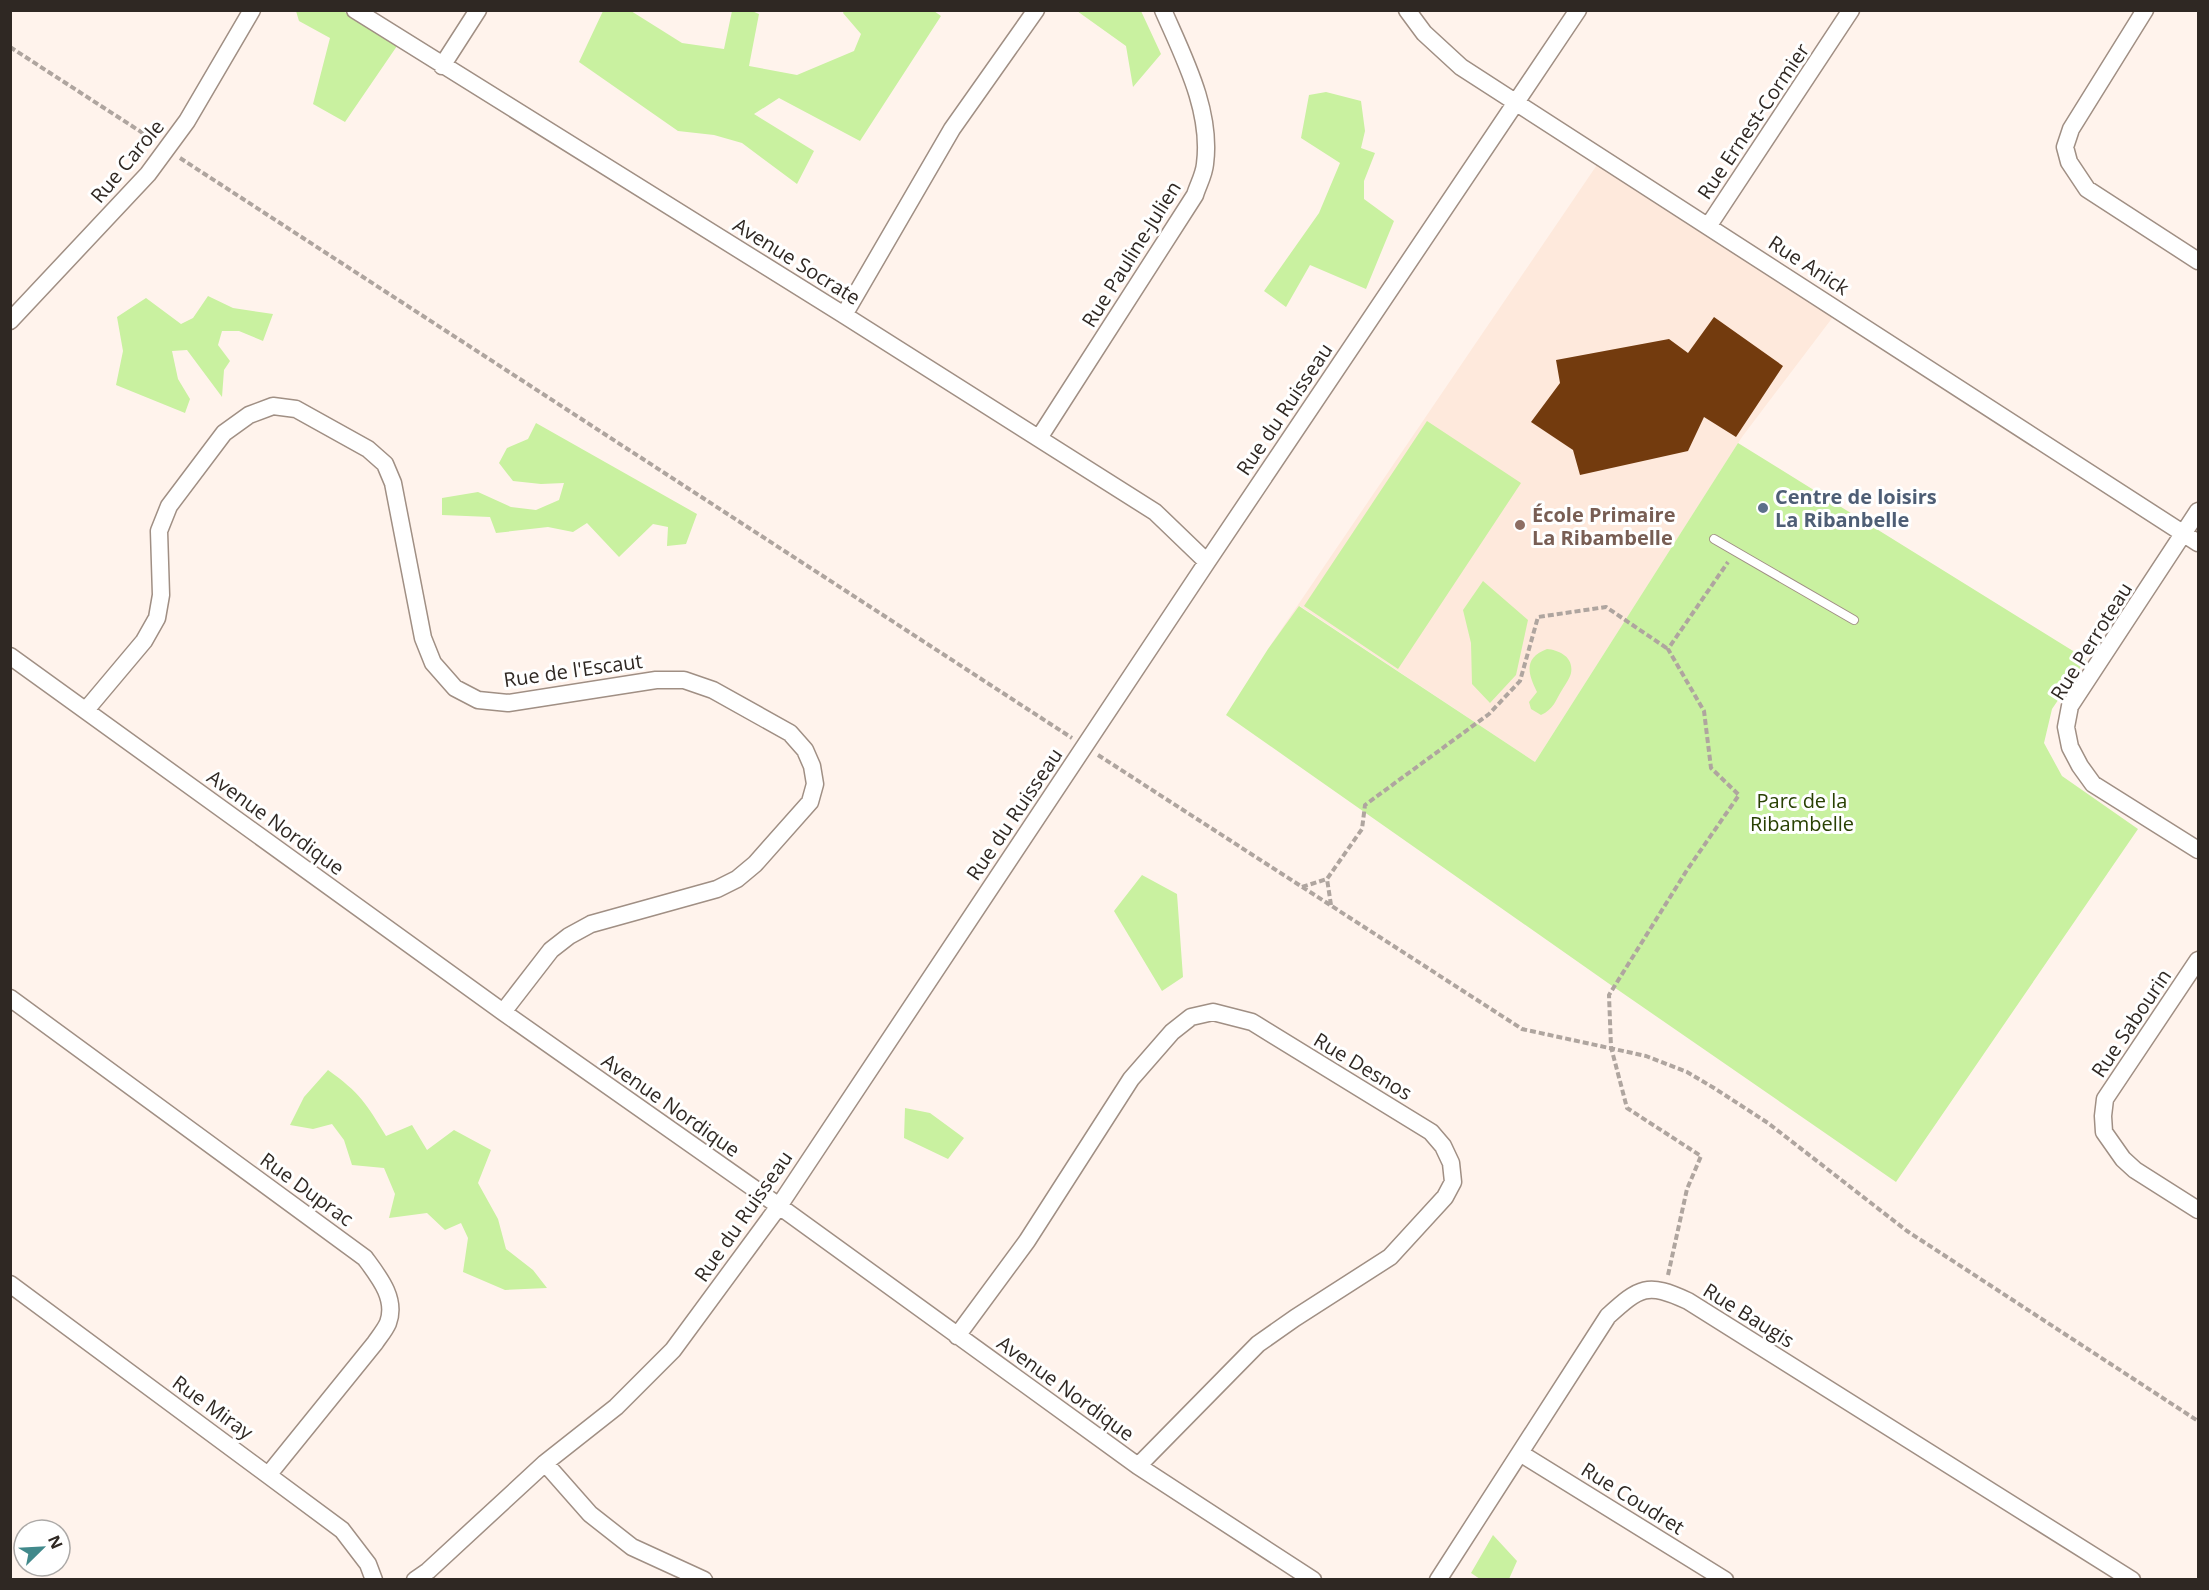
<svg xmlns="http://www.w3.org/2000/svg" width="2209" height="1590" font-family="'Open Sans',sans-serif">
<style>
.built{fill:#fee9dc}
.green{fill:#c9f1a0}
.building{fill:#733b0e}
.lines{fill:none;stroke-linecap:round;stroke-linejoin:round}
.lane-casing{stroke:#a08f84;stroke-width:10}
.street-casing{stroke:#a08f84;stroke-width:19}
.path{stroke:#afa59f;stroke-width:4;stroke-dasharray:6 3;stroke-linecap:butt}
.lane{stroke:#fff;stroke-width:8}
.street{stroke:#fff;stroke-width:16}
.service-dot{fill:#5c6f8a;stroke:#fff;stroke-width:2}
.education-dot{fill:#8d6e63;stroke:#fff;stroke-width:2}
.labels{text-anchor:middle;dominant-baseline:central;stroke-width:6;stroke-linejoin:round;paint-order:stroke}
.street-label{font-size:20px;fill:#2f2823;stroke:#fff}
.service-label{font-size:20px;font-weight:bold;fill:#4e5e75;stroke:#fff;text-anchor:start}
.education-label{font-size:20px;font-weight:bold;fill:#785e54;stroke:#fff;text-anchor:start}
.park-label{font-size:20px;fill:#294103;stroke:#fff}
</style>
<rect width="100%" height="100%" fill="#fff3ec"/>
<path class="built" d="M1603,156L1839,309L1742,437L1535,762L1300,606L1268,649Z"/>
<path class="green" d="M296,11H343L397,46L345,122L313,104L330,38L299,21Z
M603,11H631L682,43L724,49L732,11H752L759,14L749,66L797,75L854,51L861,34L843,13L844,11H934L941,16L860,141L779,98L754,114L814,151L797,184L742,143L714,135L678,131L579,62Z
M1077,11H1141L1161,54L1133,87L1126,46Z
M1326,92L1361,101L1365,131L1361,148L1375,153L1364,181V199L1394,221L1366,289L1310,265L1286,307L1264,291L1319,213L1340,163L1301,138L1309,95Z
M208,296L233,308L273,314L263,341L239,331H222L218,345L230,361L224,370L222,397L187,350L172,351L178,379L190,399L185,413L116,385L123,351L117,317L146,298L181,324L193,318Z
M1427,421L1521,483L1398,669L1304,606Z
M536,423L697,514L686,544L667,546L668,527L653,524L619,557L587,523L573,532L548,527L496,533L490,517L442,515V498L478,492L511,507L536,510L559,500L564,483L541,484L513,481L499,463L507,448L528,439Z
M1738,443L2086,659L2052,709L2044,743L2062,776L2138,829L1896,1182L1608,983L1226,715L1268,649L1299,606L1535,762Z
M1483,581L1528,620L1516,675L1490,703L1472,684L1471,643L1463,610Z
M1547,649C1559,650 1574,657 1571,673C1570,678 1565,685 1562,690C1555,701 1554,709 1541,715L1531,709L1529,702L1537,692C1528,674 1523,658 1547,649Z
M1142,875L1177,894L1183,977L1162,991L1114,911Z
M328,1070C360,1093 366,1103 386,1136L412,1125L427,1150L454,1130L491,1150L478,1183L498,1219L506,1249L533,1270L547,1288L505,1290L463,1272L468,1238L461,1223L445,1230L427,1213L389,1218L395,1194L384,1168L352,1165L344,1140L332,1124L313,1129L290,1125L304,1097Z
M905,1108L930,1113L964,1138L948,1159L904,1138Z
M1493,1535L1517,1561L1509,1579H1480L1471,1573Z"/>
<path class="building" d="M1714,317L1783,366L1736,437L1704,417L1688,451L1580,475L1573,450L1531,422L1560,383L1556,360L1669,339L1688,353Z"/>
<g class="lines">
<g class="lane-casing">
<path id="lane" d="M1714,539L1854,620"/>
</g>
<g class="street-casing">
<path id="street" d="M355,10L844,315L1155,512L1207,562
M1407,10L1424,33L1461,67L2198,543
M2145,10L2071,129L2065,147L2069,162L2087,189L2198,261
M442,66L478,10
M1709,225L1851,10
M844,315L952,129L1036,10
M10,321L148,174L187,121L252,10
M1039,438L1195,195C1198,185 1204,175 1205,164C1212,111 1184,58 1163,10
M2198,511L2070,706L2066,727L2070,747L2080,766L2093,784L2198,850
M10,656L503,1012L779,1206L1138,1466L1313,1580
M86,710L144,641L157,618L161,595L159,531L169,506L224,433L249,415L273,406L296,409L368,449L385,464L393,483L423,638L433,663L455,688L478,700L508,703L656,680H684L713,690L790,733L805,750L812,766L815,784L810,802L755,864L737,879L717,889L591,924L569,936L551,950L503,1012
M2198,960L2105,1099L2103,1116L2104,1132L2123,1159L2135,1170L2198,1210
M10,998L365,1258C379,1277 397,1299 388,1323C385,1330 379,1337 375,1343L269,1474
M10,1284L342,1530L368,1564L374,1580
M957,1336L1027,1241L1131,1079L1172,1032L1191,1017L1213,1012L1252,1022L1431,1132L1443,1146L1451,1163L1453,1182L1445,1197L1390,1257L1295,1318L1258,1344L1138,1466
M1520,1453L1725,1580
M545,1463L590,1514L632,1547L704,1580
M415,1580L428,1571L545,1463L616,1407L673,1350L779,1206L1207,562L1578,10
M1438,1580L1608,1316C1640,1287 1647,1282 1688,1301L2132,1580"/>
</g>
<path class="path" d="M10,47L152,139
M180,158L1072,738
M1098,755L1522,1029L1646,1056L1687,1072L1714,1088L1768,1123L1907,1231L2198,1421
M1302,887L1327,879
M1331,905L1327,879L1362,829L1365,805L1489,714L1520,681L1538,617L1606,607L1668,649
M1668,1275L1687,1189L1701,1156L1627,1108L1611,1047L1609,995L1687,870L1739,795L1711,768L1704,711L1668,649L1728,562"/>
<use href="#lane" class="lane"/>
<use href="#street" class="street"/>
</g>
<circle class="service-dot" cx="1763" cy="508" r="6"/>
<circle class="education-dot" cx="1520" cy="525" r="6"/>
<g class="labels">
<g class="street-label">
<text transform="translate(1753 121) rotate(-56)">Rue Ernest-Cormier</text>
<text transform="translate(127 161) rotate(-50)">Rue Carole</text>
<text transform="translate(1131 254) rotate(-58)">Rue Pauline-Julien</text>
<text transform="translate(797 261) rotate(32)">Avenue Socrate</text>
<text transform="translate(1809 265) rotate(33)">Rue Anick</text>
<text transform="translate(1284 409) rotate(-56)">Rue du Ruisseau</text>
<text transform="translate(2091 641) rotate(-58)">Rue Perroteau</text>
<text transform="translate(573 670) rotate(-8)">Rue de l'Escaut</text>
<text transform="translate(1014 814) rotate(-56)">Rue du Ruisseau</text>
<text transform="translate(276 822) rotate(36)">Avenue Nordique</text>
<text transform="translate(2131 1023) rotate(-56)">Rue Sabourin</text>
<text transform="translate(1363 1066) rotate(31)">Rue Desnos</text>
<text transform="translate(671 1105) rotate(35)">Avenue Nordique</text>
<text transform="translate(307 1189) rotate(36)">Rue Duprac</text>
<text transform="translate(743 1216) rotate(-55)">Rue du Ruisseau</text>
<text transform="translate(1749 1315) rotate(32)">Rue Baugis</text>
<text transform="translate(1066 1388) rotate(36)">Avenue Nordique</text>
<text transform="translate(213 1407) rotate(36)">Rue Miray</text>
<text transform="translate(1633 1498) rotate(32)">Rue Coudret</text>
</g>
<g class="service-label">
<text x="1775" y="496">Centre de loisirs<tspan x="1775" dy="23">La Ribanbelle</tspan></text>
</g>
<g class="education-label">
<text x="1532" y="514">École Primaire<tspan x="1532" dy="23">La Ribambelle</tspan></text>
</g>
<g class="park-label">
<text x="1802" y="800">Parc de la<tspan x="1802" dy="23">Ribambelle</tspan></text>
</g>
</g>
<rect width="2209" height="1590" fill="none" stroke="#2f2823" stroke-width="24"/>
<g transform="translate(42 1548) rotate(66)"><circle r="28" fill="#ffffff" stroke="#aca9a7" stroke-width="1.5"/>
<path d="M0-4.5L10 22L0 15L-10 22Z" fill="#41898b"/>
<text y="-9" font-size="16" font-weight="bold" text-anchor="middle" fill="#2f2823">N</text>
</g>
</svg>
